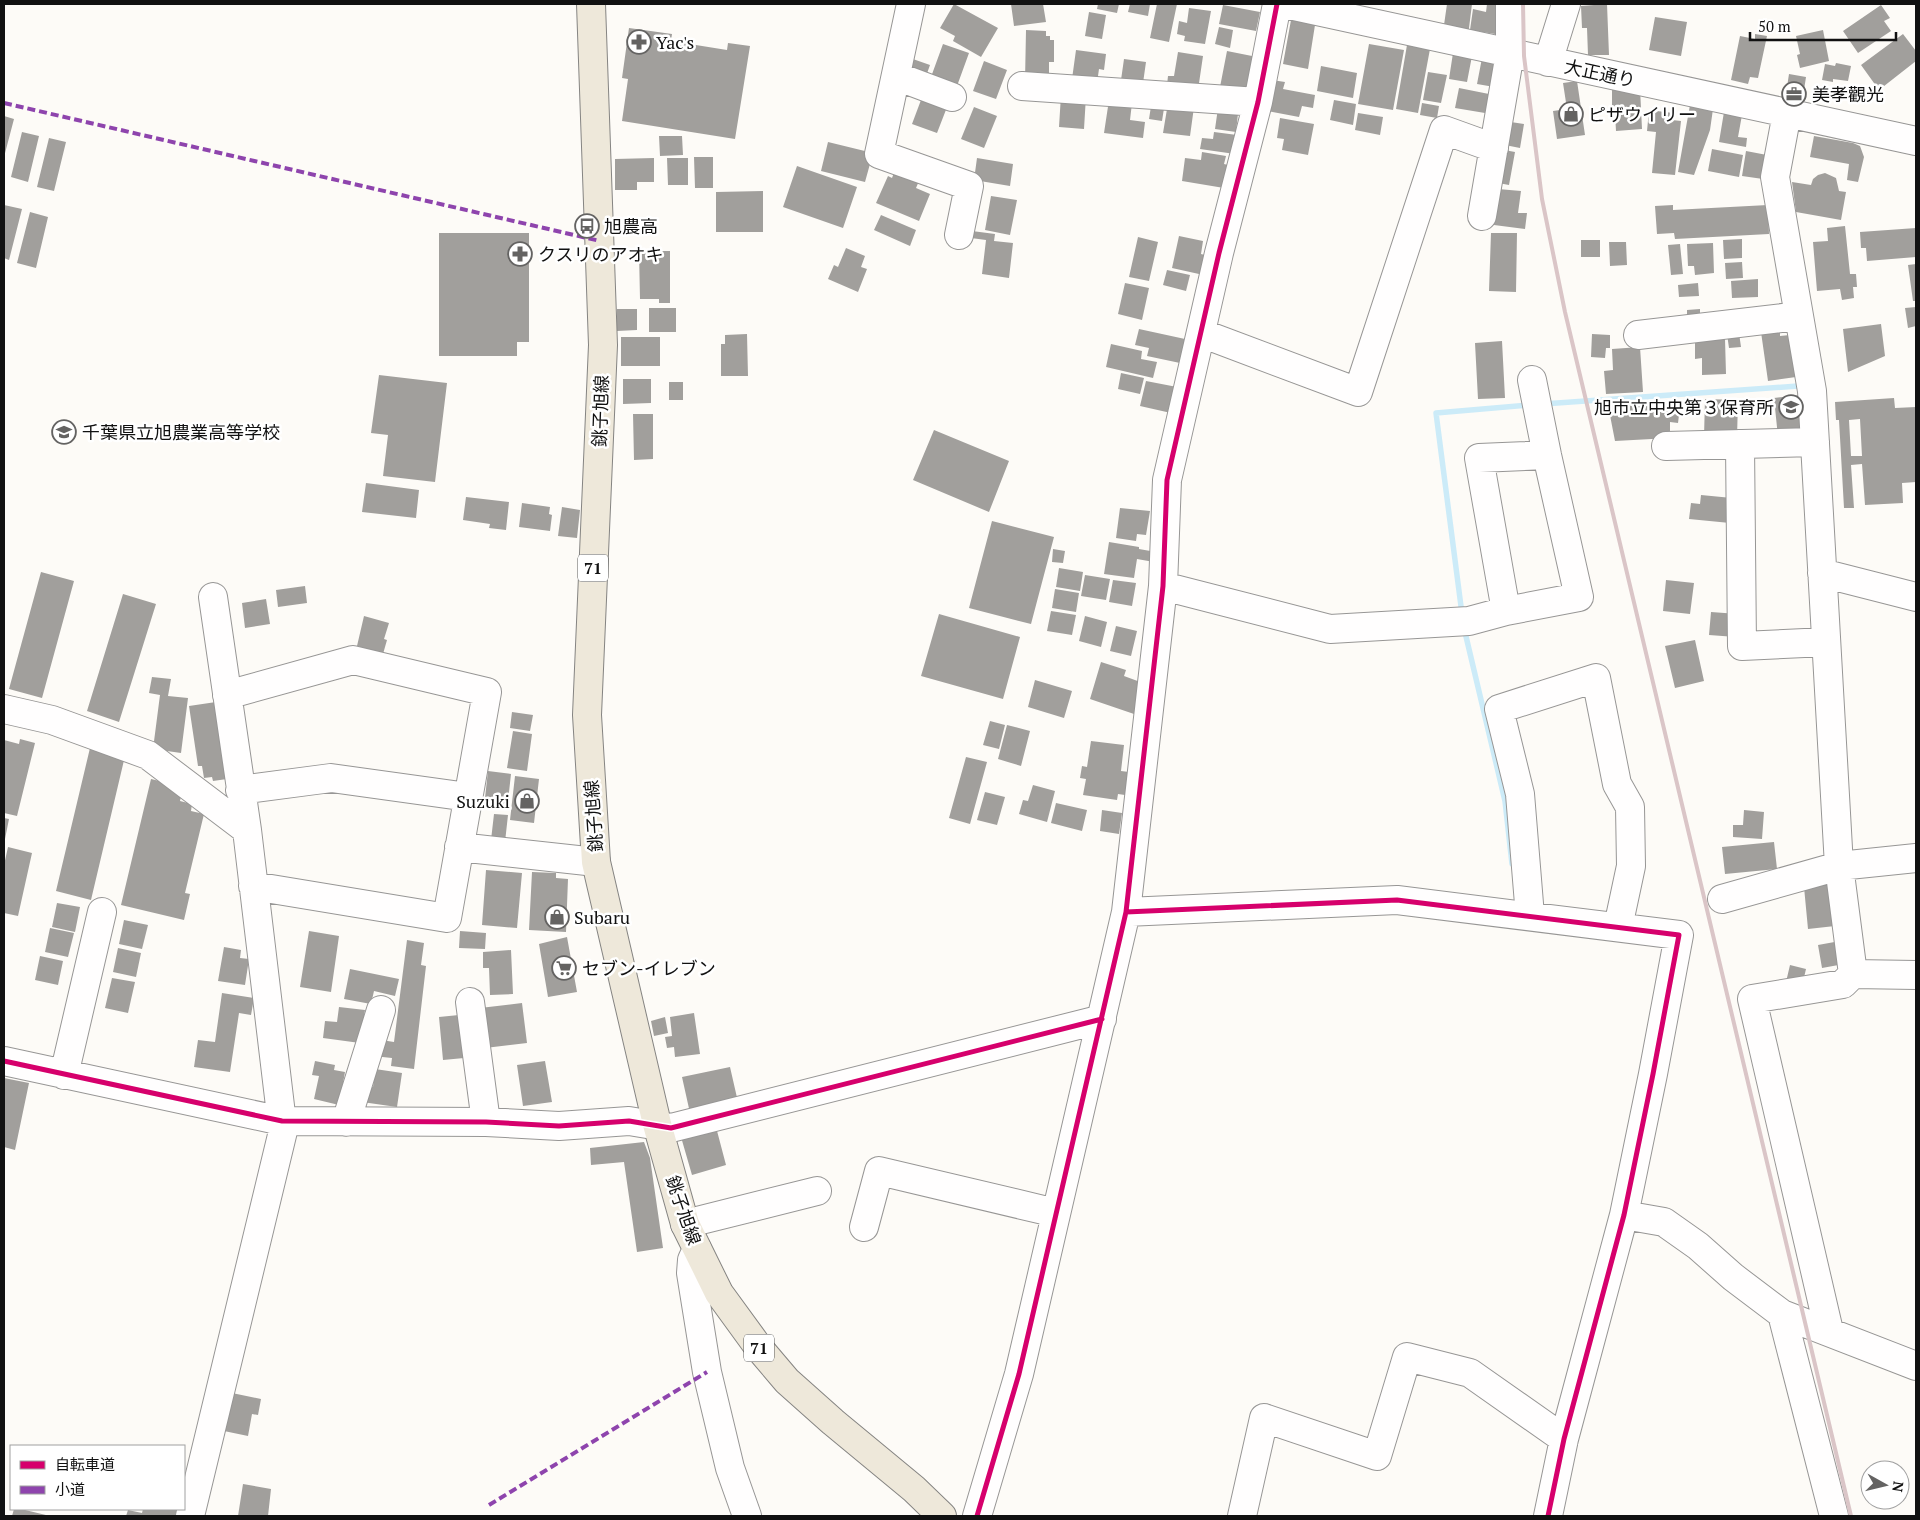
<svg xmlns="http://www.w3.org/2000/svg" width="1920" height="1520" font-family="'PT Serif','Noto Sans JP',serif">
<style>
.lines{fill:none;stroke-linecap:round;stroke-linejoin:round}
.stream{stroke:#ccebf8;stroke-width:5.5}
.building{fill:#a19f9c;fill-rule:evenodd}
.minor-casing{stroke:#979695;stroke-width:30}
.major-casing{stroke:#858482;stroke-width:30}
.minor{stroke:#fffefe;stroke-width:28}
.major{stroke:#eee8da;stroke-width:28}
.rail{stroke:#dac5c7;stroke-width:4}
.quiet{stroke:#8e44ad;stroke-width:4;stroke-dasharray:8 4;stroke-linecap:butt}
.cycleway-casing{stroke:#fff;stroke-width:8}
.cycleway{stroke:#d6006c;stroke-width:5}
.labels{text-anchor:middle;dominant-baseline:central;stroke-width:5;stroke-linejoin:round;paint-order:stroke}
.shield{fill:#fff;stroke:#585858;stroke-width:1}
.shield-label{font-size:16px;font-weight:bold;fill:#111}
.poi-label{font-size:18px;fill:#111;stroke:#fff;text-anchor:start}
.street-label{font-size:18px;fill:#111;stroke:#fff}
</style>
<rect width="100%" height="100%" fill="#fdfbf7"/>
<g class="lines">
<path class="stream" d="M1543,404L1798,386
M1462,614L1436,413L1529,405
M1464,628L1505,801L1512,864"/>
</g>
<path class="building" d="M954,4L998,28L981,57L953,41L955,36L940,28Z
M1011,4H1043L1046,22L1014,26Z
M1098,4H1119L1117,13L1097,9Z
M1130,4H1150L1148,16L1128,12Z
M1157,4H1177L1169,42L1150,38Z
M1447,4H1472L1468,36L1443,32Z
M1487,4H1499L1495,34L1470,30L1473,9L1486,12Z
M1607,4L1609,55H1588L1587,28H1582L1581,6Z
M1223,5L1260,12L1256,31L1219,24Z
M1881,5L1890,18L1884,21L1891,31L1858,53L1843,31Z
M1189,8L1211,11L1205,44L1184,41L1185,36L1177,34L1179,21L1187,23Z
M1089,12L1106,15L1102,39L1085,36Z
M1655,17L1687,22L1681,56L1649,50Z
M1291,20L1315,25L1308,69L1283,64Z
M1219,27L1233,30L1230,48L1215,44Z
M629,28L672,34L671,41L727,50L728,43L750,46L735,139L622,121L628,79L622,78Z
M1026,30L1046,31V36H1050V40H1054V62H1049V82L1025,81Z
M1823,30L1829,61L1800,68L1797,55L1800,54L1796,36Z
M1755,34L1767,36L1758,78L1750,77L1748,84L1731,80L1740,36L1755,39Z
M1903,34L1916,51V61L1879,90L1861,65Z
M943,44L969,53L957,86L931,77Z
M1369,44L1404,50L1393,110L1358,104Z
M1407,45L1430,49L1418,113L1396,109Z
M1076,50L1106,54L1104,70L1099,69L1097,83L1072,79Z
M1227,51L1257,57L1250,93L1220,87Z
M1178,52L1203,56L1198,90L1167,85L1168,76H1174Z
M1453,53L1472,56L1467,82L1449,79Z
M910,58L930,65L925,79L905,71Z
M1482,58L1504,63L1500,88L1477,84Z
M1124,59L1146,62L1143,83L1121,80Z
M984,61L1007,70L996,99L973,91Z
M1836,63L1851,66L1848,81L1833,79V82L1822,80L1825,64L1835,66Z
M1321,66L1357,73L1353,98L1317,91Z
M1428,72L1447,75L1441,103L1423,100Z
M1789,74L1806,77L1802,103L1785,100Z
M1272,80L1285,82L1283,89L1315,95L1313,108L1302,106L1299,117L1267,111Z
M1577,81L1585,135L1557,139L1553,111L1567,109L1563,83Z
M1459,88L1489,94L1485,113L1455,108Z
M1640,88L1642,129L1616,131L1615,113H1623V106L1612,107V89Z
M924,92L949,102L937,133L912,124Z
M1061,95L1086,96L1084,129L1059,127Z
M1109,100L1132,103L1130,120L1145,122L1143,138L1104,133Z
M1152,100L1165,102L1162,121L1149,119Z
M1334,100L1356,104L1353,125L1330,120Z
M1219,101L1239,104L1236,132L1215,129Z
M1168,103L1194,107L1190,136L1163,133Z
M1422,103L1439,106L1437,118L1420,115Z
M1690,105L1713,109L1710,130L1694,175L1678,172Z
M974,107L997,116L984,148L961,139Z
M1649,110L1673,113L1672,120L1681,121L1675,175L1652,173L1656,132L1647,131Z
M1724,112L1742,115L1738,137L1747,138L1746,147L1719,142Z
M1358,113L1383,117L1380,135L1355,130Z
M4,116L14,119L4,157Z
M1280,118L1314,124L1308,155L1282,150L1284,139L1277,138Z
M1504,121L1524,124L1520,148L1500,144Z
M22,132L39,136L28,182L11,177Z
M1214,132L1237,135L1235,154L1200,149L1202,138L1213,139Z
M659,136H682L683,155L660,156Z
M1814,136L1853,143L1860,146L1864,157L1858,182L1847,180L1849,164L1810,157Z
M49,138L66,142L54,191L37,187Z
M828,142L873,153L865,182L821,171Z
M1499,149L1515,152L1509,185L1493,182Z
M1712,149L1743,155L1739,177L1708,171Z
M1746,151L1767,155L1763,179L1742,176Z
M1202,152L1226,156L1224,164L1228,165L1224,188L1182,181L1185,158L1201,160Z
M694,157H713V188H695Z
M654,158V182H637V190H615V159Z
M667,158H688V185H668Z
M977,158L1013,164L1010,186L974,180Z
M797,166L857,187L843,228L783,207Z
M895,170L919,181L916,188L930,194L919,221L876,203L888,176L892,178Z
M1825,173L1836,178L1839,191L1846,192L1841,220L1796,212L1792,182L1811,185L1813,179L1818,175Z
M1498,189L1521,191L1518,213H1527L1525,229L1494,225Z
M763,191V232H716V192Z
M991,196L1017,200L1010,235L985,230Z
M4,205L22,209L9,260L4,258Z
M1673,205V210L1768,205L1769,234L1675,239L1674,233L1657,234L1655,206Z
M30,212L48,217L36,268L17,263Z
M881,215L916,230L910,246L874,230Z
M1845,226L1850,274H1856L1857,287H1853L1854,298L1842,300L1840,289L1817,291L1813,242L1828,241L1827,228Z
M1916,228V257L1867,261L1866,248H1861L1860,232Z
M972,231L995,234L994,241L1013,243L1009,278L982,274L986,240L971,238Z
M439,233H529V342H517V356H439Z
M1491,233H1517L1516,292L1489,291Z
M1179,236L1203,241L1201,254L1213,257L1208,276L1172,268Z
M1138,237L1158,242L1149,281L1129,277Z
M1742,239V258L1724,259L1723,240Z
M1581,240H1600V257H1581Z
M1609,242H1626L1627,265L1610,266Z
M1713,243L1714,273L1695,275L1694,266H1688L1687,244Z
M1680,244L1683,274L1671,275L1668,245Z
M846,248L865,256L861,267L867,269L858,292L828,279L834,265L838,267Z
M639,251H670V303H659V299H640Z
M1742,262L1743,278L1726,279L1725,263Z
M1916,264V301H1913L1908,265Z
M1167,270L1190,275L1186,291L1163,285Z
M1758,279V297L1732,298L1731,281Z
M1125,283L1149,288L1142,320L1118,314Z
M1698,283L1699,296L1679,297L1678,285Z
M1916,307V326L1908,328L1905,308Z
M649,308H676V332H649Z
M617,309H637V330L617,331Z
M1700,309V320L1687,321V310Z
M1881,324L1885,356L1848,372L1843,329Z
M1139,329L1185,339L1180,363L1147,356L1149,348L1135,345Z
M1780,330V336L1790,335L1796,377L1768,381L1761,332Z
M1739,333L1741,347L1729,348L1727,334Z
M747,334L748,376H721V344H725V335Z
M1592,334L1610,335V348H1606L1605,358L1591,357Z
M621,337H660V366H621Z
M1725,339L1726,374L1702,375V358L1695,359V340Z
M1502,341L1505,398L1478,399L1475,343Z
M1111,344L1142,351L1141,359L1157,362L1153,378L1106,367Z
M1640,347L1643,392L1606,394L1604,371L1613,370L1612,349Z
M1121,373L1144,378L1140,394L1118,389Z
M379,375L447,383L435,482L383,476L388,435L371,433Z
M623,379H651V403L623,404Z
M1146,381L1177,387L1171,413L1140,406Z
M669,382H683V400H669Z
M1801,395L1804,435L1778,437L1774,398Z
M1894,398L1895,408L1916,407V482L1902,483L1903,503L1865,505L1862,464L1851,465L1854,508H1844L1839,420H1836L1835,402ZM1860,419L1862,456H1851L1849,420Z
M1705,399L1738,400L1737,438L1704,437Z
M1668,403L1669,408L1680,407L1678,423L1670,422V438L1615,441L1608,405Z
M633,414H653V459L634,460Z
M934,430L1009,461L989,512L913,480Z
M366,483L419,490L416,518L362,512Z
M1701,495L1732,498L1730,523L1689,519L1691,503L1700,504Z
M466,497L509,502L506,530L489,528L490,524L463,520Z
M522,503L550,507L549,514L552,515L550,531L519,527Z
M562,507L580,510L577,538L558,536Z
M1120,508L1150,511L1146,535L1137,534L1136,541L1116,538Z
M992,521L1054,537L1031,624L969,608Z
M1109,542L1139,547V549L1156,552L1154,562L1137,559L1134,578L1104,574Z
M1053,549L1065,551L1063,563L1052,562Z
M1059,568L1083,572L1080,591L1056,587Z
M41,572L74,581L42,698L9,689Z
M1085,575L1110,579L1106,600L1081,596Z
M1113,580L1136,583L1132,606L1109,602Z
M1666,580L1694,583L1690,614L1663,611Z
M305,586L307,603L278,607L276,590Z
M1055,589L1079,593L1076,612L1052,608Z
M123,594L156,604L119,722L87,711Z
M266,599L270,624L245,628L242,603Z
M1051,611L1076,615L1072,635L1047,631Z
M1711,612L1738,614L1736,637L1709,635Z
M939,614L1020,637L1003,699L921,676Z
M364,616L389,623L384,639L387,640L383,654L357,646Z
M1085,616L1107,622L1101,647L1079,641Z
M1116,626L1137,631L1131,656L1110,651Z
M1695,640L1704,681L1675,688L1665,646Z
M1101,662L1126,670L1124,676L1143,683L1134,714L1090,699Z
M152,677L171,679L168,696L188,698L181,753L153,749L160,695L149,693Z
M1035,680L1072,691L1064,718L1028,707Z
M216,702L227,779L213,781L212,777L204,778L202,766H198L189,706Z
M512,712L533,715L530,731L510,728Z
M990,721L1005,725L999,749L983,745Z
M1007,725L1030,731L1021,766L998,759Z
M513,731L532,734L527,771L507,768Z
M20,739L35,743L17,816L4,813V740L19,744Z
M1091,741L1124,745L1121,771L1129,772L1125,795L1118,794L1117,800L1083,795L1086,779L1080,778L1082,766L1087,767Z
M90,748L125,756L91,900L56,891Z
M966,757L987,762L970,824L949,818Z
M488,771L511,774L507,810L484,807Z
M515,776L539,779L534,823L510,820Z
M151,779L176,785L182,792L180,801L192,804L191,811L204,814L185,893L190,894L184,920L121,905Z
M1033,785L1055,791L1047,822L1019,814L1023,800L1028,801Z
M985,792L1005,797L997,825L977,820Z
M1056,803L1087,810L1082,831L1051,823Z
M1102,810L1122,813L1119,834L1100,831Z
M1744,810L1764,812L1762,839L1733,837V825H1743Z
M494,814L508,815L505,842L491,840Z
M4,818L9,819L5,839H4Z
M1774,842L1777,869L1725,874L1722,847Z
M8,847L32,853L18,916L4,913V865Z
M486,870L522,873L517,928L482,925Z
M532,872L556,873V878L568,879L566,932L529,930Z
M1830,879L1835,926L1808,929L1804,887Z
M57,903L80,907L75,932L52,927Z
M124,920L148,925L142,949L119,944Z
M50,928L74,933L68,957L45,952Z
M309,931L339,936L331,992L300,987Z
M460,931L486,933L485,949L459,948Z
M567,937L577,992L548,997L539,944Z
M407,940L424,943L421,965L426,966L414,1069L391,1066L392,1058L373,1056L375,1039L394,1042Z
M1840,941L1844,964L1822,968L1818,945Z
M224,947L241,950L240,958L249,959L245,985L218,981Z
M118,948L141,953L136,977L113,972Z
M511,950L513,994L490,995L489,968H483V952Z
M40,956L63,961L58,985L35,980Z
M1790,965L1806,969L1802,986L1786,982Z
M350,969L399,979L395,996L374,991L371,1004L344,999Z
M112,978L135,982L128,1013L105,1008Z
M222,993L254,998L251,1015L239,1013L230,1072L194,1067L198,1040L215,1042Z
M522,1003L527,1043L485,1048L480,1008Z
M339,1007L365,1010L360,1043L323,1038L325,1021L337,1022Z
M694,1013L700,1054L675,1057L674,1047L667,1048L665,1037L672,1036L670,1017Z
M459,1015L464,1058L443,1060L439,1017Z
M665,1017L668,1033L654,1036L651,1021Z
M315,1061L335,1065L334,1070L345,1072L339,1105L314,1099L319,1076L312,1075Z
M545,1061L552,1102L523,1106L517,1065Z
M730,1067L738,1102L690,1113L682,1077Z
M375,1069L402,1073L397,1107L362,1102L364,1086L373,1087Z
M4,1078L29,1083L15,1150L4,1147Z
M716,1127L726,1165L692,1175L681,1137Z
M644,1142L650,1158L663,1248L637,1252L624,1162L591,1165L590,1148Z
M232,1393L261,1399L258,1415L252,1414L248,1436L224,1431Z
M243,1484L271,1489L268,1516H238Z
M14,1509H21L50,1516H12Z
M143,1509H177L175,1516H126L128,1510L142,1513Z"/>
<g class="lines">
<g class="minor-casing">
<path id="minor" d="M911,4L879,154L969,186L959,235
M1285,4L1916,141
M1548,62L1566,4
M896,76L952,97
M1022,86L1258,102
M1787,113L1775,177L1812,391L1839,866L1853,974L1916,975
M1482,216L1510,53V4
M1201,333L1358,392L1444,130L1494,148
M1638,335L1799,316
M1740,444L1742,646L1826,642
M1666,446L1815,442
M1822,573L1916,597
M1163,586L1330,629L1469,621L1506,611L1579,597L1547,455L1532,380
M1506,611L1479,458L1547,455
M227,695L353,660L487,692L447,918L253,886
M4,709L52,720L148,755L247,830
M240,790L331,778L468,797
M459,847L596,862
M1722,899L1839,866L1916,858
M1126,912L1397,900L1679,935L1653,1074L1624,1215L1564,1439L1548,1516
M1530,916L1520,794L1499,709L1596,678L1617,784L1630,807L1631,866L1618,927
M470,1002L486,1122
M4,1061L282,1121L486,1122L559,1126L629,1121L671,1128L1102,1019
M64,1075L102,912
M346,1122L381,1010
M1624,1215L1664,1222L1698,1246L1733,1277L1782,1314L1834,1516
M685,1224L817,1191
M864,1227L879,1171L1056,1213
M697,1249L692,1260L691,1273L707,1372L730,1468L747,1516
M1782,1314L1916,1366
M1829,1331L1752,999L1843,984L1853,974
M190,1516L283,1131L247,830L213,597
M977,1516L1019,1374L1126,912L1163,586L1167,480L1219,253L1258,102L1277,4
M1242,1516L1264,1418L1377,1456L1407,1357L1470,1373L1564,1439"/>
</g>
<g class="major-casing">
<path id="major" d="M591,4L603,345L587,715L596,862L657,1124L685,1224L719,1293L759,1348L787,1381L833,1422L914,1489L942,1516"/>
</g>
<use href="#minor" class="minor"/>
<use href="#major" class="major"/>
<path class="rail" d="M1523,4L1524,56L1542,199L1565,312L1851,1516"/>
<path class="quiet" d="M4,103L600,241
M489,1505L707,1372"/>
<g class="cycleway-casing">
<path id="cycleway" d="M1126,912L1397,900L1679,935L1653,1074L1624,1215L1564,1439L1548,1516
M4,1061L282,1121L486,1122L559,1126L629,1121L671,1128L1102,1019
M977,1516L1019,1374L1126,912L1163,586L1167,480L1219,253L1258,102L1277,4"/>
</g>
<use href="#cycleway" class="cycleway"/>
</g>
<defs>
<g id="pharmacy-ring" transform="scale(1.25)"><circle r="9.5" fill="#fff" stroke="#646362" stroke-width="1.5"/><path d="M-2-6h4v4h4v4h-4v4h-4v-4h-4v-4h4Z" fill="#646362"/></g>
<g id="office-ring" transform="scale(1.25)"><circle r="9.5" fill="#fff" stroke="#646362" stroke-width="1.5"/><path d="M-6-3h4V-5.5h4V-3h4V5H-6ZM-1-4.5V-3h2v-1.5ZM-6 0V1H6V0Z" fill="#646362"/></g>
<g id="shop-ring" transform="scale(1.25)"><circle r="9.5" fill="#fff" stroke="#646362" stroke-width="1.5"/><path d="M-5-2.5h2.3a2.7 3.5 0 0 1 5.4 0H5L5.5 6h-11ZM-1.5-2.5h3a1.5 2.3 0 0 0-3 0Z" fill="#646362"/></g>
<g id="bus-ring" transform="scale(1.25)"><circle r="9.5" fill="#fff" stroke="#646362" stroke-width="1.5"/><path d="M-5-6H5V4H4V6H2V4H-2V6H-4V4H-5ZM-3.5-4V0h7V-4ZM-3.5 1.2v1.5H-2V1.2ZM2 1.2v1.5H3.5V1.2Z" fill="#646362"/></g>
<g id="school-ring" transform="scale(1.25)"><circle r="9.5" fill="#fff" stroke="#646362" stroke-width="1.5"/><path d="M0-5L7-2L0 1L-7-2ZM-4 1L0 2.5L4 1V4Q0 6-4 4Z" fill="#646362"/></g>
<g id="supermarket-ring" transform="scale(1.25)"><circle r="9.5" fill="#fff" stroke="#646362" stroke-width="1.5"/><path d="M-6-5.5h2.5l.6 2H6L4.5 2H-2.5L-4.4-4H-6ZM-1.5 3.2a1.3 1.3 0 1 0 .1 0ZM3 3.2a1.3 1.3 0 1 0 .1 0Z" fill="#646362"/></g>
</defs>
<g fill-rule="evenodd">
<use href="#pharmacy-ring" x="639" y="42"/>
<use href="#office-ring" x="1794" y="94"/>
<use href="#shop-ring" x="1571" y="114"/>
<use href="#bus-ring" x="587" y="226"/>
<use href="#pharmacy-ring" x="520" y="254"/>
<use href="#school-ring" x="1791" y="407"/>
<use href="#school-ring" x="64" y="432"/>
<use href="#shop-ring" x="527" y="801"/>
<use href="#shop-ring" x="557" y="917"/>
<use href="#supermarket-ring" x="564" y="968"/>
</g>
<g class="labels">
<g class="shield">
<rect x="578" y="554.5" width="30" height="27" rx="4"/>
<rect x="744" y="1334.5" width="30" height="27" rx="4"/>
</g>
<g class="shield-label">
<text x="593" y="568">71</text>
<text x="759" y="1348">71</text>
</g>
<g class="poi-label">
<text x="656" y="42">Yac's</text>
<text x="1812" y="94">美孝觀光</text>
<text x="1588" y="114">ピザウイリー</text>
<text x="604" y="226">旭農高</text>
<text x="538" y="254">クスリのアオキ</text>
<text x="1774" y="407" text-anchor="end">旭市立中央第３保育所</text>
<text x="82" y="432">千葉県立旭農業高等学校</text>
<text x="510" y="801" text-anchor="end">Suzuki</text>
<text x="574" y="917">Subaru</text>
<text x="582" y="968">セブン-イレブン</text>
</g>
<g class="street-label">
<text transform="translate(1600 73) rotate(12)">大正通り</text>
<text transform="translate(600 411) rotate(-88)">銚子旭線</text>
<text transform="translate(593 816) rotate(-94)">銚子旭線</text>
<text transform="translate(684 1210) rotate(71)">銚子旭線</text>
</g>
</g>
<rect width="1920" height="1520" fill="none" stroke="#111111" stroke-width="10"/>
<rect x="10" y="1445" width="175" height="65" fill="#ffffff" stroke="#a0a0a0"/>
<rect x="20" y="1461" width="25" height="8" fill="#d6006c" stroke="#a0a0a0"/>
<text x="55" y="1470" font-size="15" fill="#111111">自転車道</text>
<rect x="20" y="1486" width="25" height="8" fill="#8e44ad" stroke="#a0a0a0"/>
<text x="55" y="1495" font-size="15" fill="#111111">小道</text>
<g transform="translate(1885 1485) rotate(98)"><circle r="24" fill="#ffffff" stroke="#a0a0a0"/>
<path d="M0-4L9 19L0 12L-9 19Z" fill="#646362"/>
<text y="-8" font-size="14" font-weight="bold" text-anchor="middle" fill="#111111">N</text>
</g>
<path d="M1750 32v8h146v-8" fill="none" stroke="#111111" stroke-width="2.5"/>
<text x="1758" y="32" font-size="15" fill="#111111" stroke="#ffffff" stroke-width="4" paint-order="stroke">50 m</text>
</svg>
